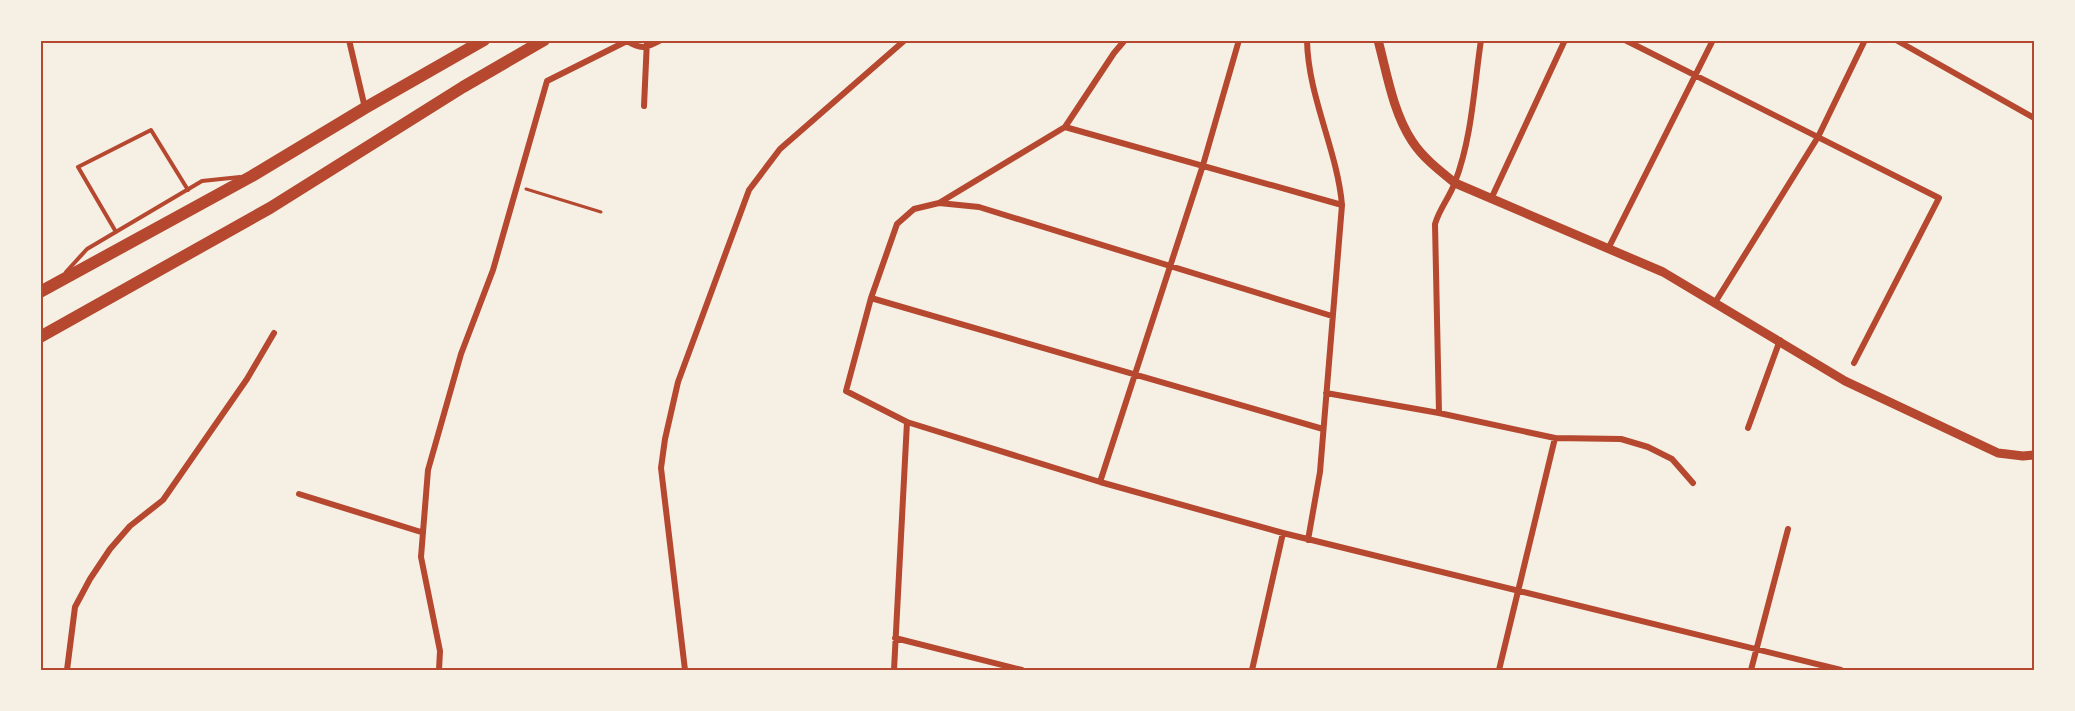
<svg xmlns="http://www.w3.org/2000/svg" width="2075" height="711" font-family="Ubuntu,sans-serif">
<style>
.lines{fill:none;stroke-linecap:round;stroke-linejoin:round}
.path{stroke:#b5482f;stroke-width:3}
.service{stroke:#b5482f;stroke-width:4}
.minor{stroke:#b5482f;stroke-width:6}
.secondary{stroke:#b5482f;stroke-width:9}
.trunk{stroke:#b5482f;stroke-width:12}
.neatline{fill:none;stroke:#b5482f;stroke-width:2}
</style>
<rect width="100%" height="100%" fill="#f6efe4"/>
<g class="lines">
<path class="path" d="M526,189L601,212"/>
<path class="service" d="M116,232L78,167L151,130L188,190
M66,272L87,249L202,181L240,177"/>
<path class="minor" d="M349,40L365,108
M1307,40C1308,97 1337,149 1342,205L1320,472L1308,540
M1625,40L1939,198L1854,363
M1896,40L2034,118
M644,106L647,40
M1065,127L1342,205
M1491,199L1565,40
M939,203L1065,127L1114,53L1125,40
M1608,249L1713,40
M871,298L1323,429
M1716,301L1818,137L1865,40
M1332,316L979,207L939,203L914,209L897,224L871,298L846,391L907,422L1100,482L1283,533L1841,670
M1326,393L1439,413L1555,438L1621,439L1648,447L1672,459L1693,483
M1439,413L1435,224C1440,207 1450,197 1455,182C1472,138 1474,87 1481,40
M1748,428L1780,340
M1100,482L1203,165L1239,40
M299,494L421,532
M895,638L1022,670
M67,670L75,607L90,579L110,549L130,526L163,500L247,379L274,333
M439,670L440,651L421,557L428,470L461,354L493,270L547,81L627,41C641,50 647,48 661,40
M685,670L661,468L665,439L678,382L749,190L780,149L905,40
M894,670L907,422
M1252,670L1283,533
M1499,670L1555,438
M1751,670L1788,529"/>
<path class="secondary" d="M1378,40C1387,74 1393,112 1412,141C1423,158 1440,171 1455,183L1663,272L1845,381L1998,453L2023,456L2034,455"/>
<path class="trunk" d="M40,292L252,176L365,108L484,40
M40,337L270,208L463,87L544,40"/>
</g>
<rect width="2075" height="711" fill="none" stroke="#f6efe4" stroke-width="84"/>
<rect x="42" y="42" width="1991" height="627" class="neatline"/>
</svg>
